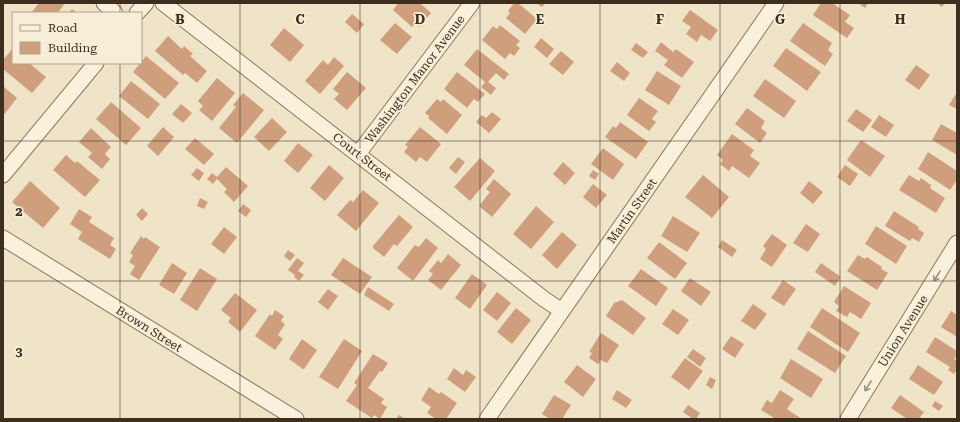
<svg xmlns="http://www.w3.org/2000/svg" width="960" height="422" font-family="'Roboto Serif',serif">
<style>
.building{fill:#cf9f7d}
.lines{fill:none;stroke-linecap:round;stroke-linejoin:round}
.street-casing{stroke:#8d765c;stroke-width:17}
.street{stroke:#faf1dc;stroke-width:15}
.oneway{stroke:#9c907e}
.grid{fill:none;stroke:#3d2e20;stroke-width:1;stroke-opacity:0.55}
.labels{text-anchor:middle;dominant-baseline:central;stroke-width:3.5;stroke-linejoin:round;paint-order:stroke}
.street-label{font-size:12px;fill:#3d2e20;stroke:#f7eed8}
.grid-label{font-size:13px;text-anchor:middle;font-weight:bold;fill:#3d2e20;stroke:#f7eed8;stroke-width:3.5;stroke-linejoin:round;paint-order:stroke}
</style>
<rect width="100%" height="100%" fill="#f0e4c8"/>
<path class="building" d="M39,3H62L64,5L57,13H31Z
M396,3H420L431,13L419,27L415,24L412,27L393,10L397,5Z
M514,3H518L537,19L525,34L506,18L510,13L508,11Z
M536,3H545L542,7Z
M821,3H832L850,15L845,22L854,28L847,38L813,15Z
M858,3H868L865,8Z
M937,3H945L942,7Z
M72,9L77,13H69Z
M690,10L718,30L710,41L701,35L697,42L686,34L691,27L682,21Z
M352,14L364,24L357,33L345,22Z
M395,23L412,37L397,54L380,40Z
M803,23L832,43L828,50L833,54L825,66L790,41Z
M500,25L520,41L516,45L520,48L514,56L510,53L505,59L482,40L493,26L497,29Z
M284,28L304,45L290,62L270,45Z
M168,36L182,49L184,46L193,54L190,56L207,71L197,83L185,73L183,75L155,51Z
M541,38L554,49L547,58L534,47Z
M661,42L673,52L676,49L694,62L682,78L664,65L668,60L655,51Z
M636,43L648,52L643,58L631,50Z
M13,48V63H29L46,77L32,93L3,69V60Z
M786,48L821,72L807,91L773,66Z
M477,49L509,74L504,80L496,73L488,82L496,88L491,95L481,87L485,82L464,65Z
M561,51L574,62L563,75L549,64Z
M146,56L179,83L165,99L133,72Z
M334,57L344,66L320,94L305,81L323,60L328,65Z
M617,62L630,73L624,81L610,71Z
M916,65L930,75L919,90L905,80Z
M657,71L681,86L669,105L645,90Z
M347,72L366,88L347,110L334,99L339,94L333,89Z
M457,72L485,94L478,102L474,99L467,108L444,89Z
M217,78L235,93L212,121L199,110L203,106L198,101Z
M765,79L796,101L784,118L753,96Z
M131,81L160,104L148,119L119,96Z
M3,86L17,98L3,116Z
M957,92V109L949,105Z
M243,93L264,110L237,143L219,128L236,107L233,105Z
M639,98L658,111L652,119L656,122L649,131L627,115Z
M437,99L441,102L443,99L462,115L447,134L428,118L429,116L425,113Z
M111,102L141,128L126,145L96,119Z
M181,104L192,113L183,123L172,114Z
M747,108L765,121L761,128L767,133L760,143L735,124Z
M856,109L872,120L863,132L847,121Z
M492,112L501,119L489,133L476,122L482,115L486,118Z
M879,115L894,125L886,137L871,127Z
M272,118L287,132L269,151L254,137Z
M620,122L648,142L636,159L605,137L613,126L616,128Z
M941,124L957,133V155L932,140Z
M163,127L174,137L158,156L147,146Z
M420,127L441,144L427,162L420,157L416,162L404,152L408,147L405,145Z
M91,128L111,147L105,154L110,159L102,169L88,157L92,153L79,142Z
M732,134L754,150L750,156L760,163L749,178L732,166L729,171L720,164L723,160L717,155Z
M195,138L214,154L204,165L185,149Z
M861,140L885,156L870,177L847,160Z
M298,143L313,155L298,173L284,161Z
M603,148L624,164L613,180L591,164Z
M928,152L957,171V180L950,190L918,169Z
M66,155L75,163L77,161L100,180L85,197L53,170Z
M458,157L465,162L456,174L449,168Z
M480,158L495,171L470,201L454,187Z
M563,162L575,173L565,185L553,174Z
M329,165L344,178L325,201L310,188Z
M845,165L858,174L850,186L837,177Z
M226,167L248,186L234,202L224,192L227,189L217,179L213,184L207,179L212,173L217,177Z
M197,168L204,173L199,181L191,175Z
M593,170L599,174L595,180L589,176Z
M703,175L729,197L712,218L685,197Z
M909,175L919,181L921,178L931,185L930,188L945,198L936,213L899,190Z
M494,179L511,194L492,217L479,206L490,192L486,189Z
M30,181L60,208L43,228L12,202Z
M809,181L823,192L813,204L800,193Z
M593,184L607,195L596,208L583,197Z
M363,190L379,203L356,231L337,215L350,200L353,202Z
M200,198L208,202L204,209L197,206Z
M243,204L251,210L246,217L238,211Z
M536,206L554,222L531,249L513,234Z
M142,208L148,214L142,221L136,215Z
M79,209L92,217L89,222L114,238L110,245L116,249L110,259L78,239L82,232L70,224Z
M894,211L919,227L918,229L924,233L919,242L912,238L910,241L885,226Z
M399,215L413,227L397,246L394,244L384,257L373,248V246Z
M673,216L700,233L687,252L661,236Z
M806,224L820,234L808,252L793,243Z
M876,226L907,246L896,264L865,244Z
M224,227L237,237L224,254L211,244Z
M562,232L577,245L557,269L542,255Z
M772,234L787,245L772,267L760,259L766,249L763,246Z
M141,236L144,239L145,237L160,247L139,280L130,274L135,266L129,262L133,255L130,253Z
M426,238L438,248L413,281L397,268L415,245L419,247Z
M722,240L737,250L732,257L718,247Z
M659,242L687,263L675,279L647,258Z
M288,250L295,255L290,261L284,256Z
M448,254L461,265L441,290L428,280L433,274L429,271L438,260L441,263Z
M858,255L865,259L867,257L882,267L881,269L888,273L877,290L847,271Z
M297,258L304,263L298,271L304,275L299,281L294,277L295,275L288,270Z
M343,258L372,277L360,294L331,275Z
M172,263L187,273L174,294L159,285Z
M821,263L841,277L835,286L815,272Z
M200,268L217,279L197,311L180,300Z
M641,269L668,288L656,306L628,286Z
M472,274L487,285L470,309L455,298Z
M690,278L711,292L701,306L681,291Z
M783,280L796,289L784,306L771,298Z
M844,286L871,303L861,319L850,312L847,317L836,311L839,306L834,302Z
M368,287L394,304L389,311L364,295Z
M328,289L338,296L328,310L318,302Z
M497,292L511,303L497,321L483,310Z
M235,293L257,310L240,332L228,322L231,318L221,310Z
M622,300L646,318L633,335L606,316L614,303Z
M753,304L767,314L755,330L741,321Z
M516,308L531,320L512,344L497,332Z
M822,308L860,333L848,352L810,327Z
M673,309L689,320L678,335L662,324Z
M275,310L284,316L281,321L285,324L278,335L283,339L275,350L255,336L270,314L272,316Z
M951,311L957,315V337L941,327Z
M808,331L846,356L835,373L797,349Z
M601,333L619,345L607,363L601,360L598,364L589,358L592,353L589,352Z
M731,336L744,344L735,358L722,349Z
M935,337L957,351V355L954,359L957,361V369L954,374L948,370L950,367L926,352Z
M302,339L317,350L304,369H303L289,359Z
M344,339L362,351L338,389L319,377Z
M693,349L706,358L700,367L687,357Z
M373,354L388,363L382,372L380,371L368,388L384,399L381,403L387,407L380,419L374,415L372,418L346,401L357,385L354,383Z
M685,358L703,371L689,390L671,377Z
M791,359L823,379L811,398L780,378Z
M577,365L596,379L583,397L564,382Z
M918,365L943,382L934,395L909,379Z
M454,368L463,375L466,370L476,377L465,392L447,379Z
M710,377L716,380L712,389L706,385Z
M429,387L439,394L441,392L457,403L446,419H436L427,413L431,407L421,400Z
M617,390L632,400L626,408L612,399Z
M780,390L794,399L787,409L802,419H773L774,418L761,410L767,400L772,403Z
M554,395L571,405L562,419H550L542,414Z
M900,395L924,412L920,417L923,419H907L891,408Z
M935,401L943,406L939,411L932,406Z
M688,405L700,413L696,419H693L683,412Z
M399,415L405,419H396Z"/>
<g class="lines">
<g class="street-casing">
<path id="street" d="M104,3L115,13
M163,3L544,299L562,311
M137,13L146,3
M358,154L472,3
M3,175L96,63
M3,238L296,419
M487,419L776,3
M848,419L957,243"/>
</g>
<use href="#street" class="street"/>
</g>
<defs><path id="oneway-shaft" d="M-6 0H5M1.5-3L5.5 0L1.5 3" fill="none" stroke-width="1.6" stroke-linecap="round" stroke-linejoin="round"/></defs>
<g class="oneway">
<use href="#oneway-shaft" transform="translate(937 276) rotate(122)"/>
<use href="#oneway-shaft" transform="translate(868 386) rotate(122)"/>
</g>
<path class="grid" d="M120,3V13M240,3V419M360,3V419M480,3V419M600,3V419M720,3V419M840,3V419M120,63V419M3,141H957M3,281H957"/>
<g class="labels">
<g class="street-label">
<text transform="translate(415 79) rotate(-53)">Washington Manor Avenue</text>
<text transform="translate(362 157) rotate(38)">Court Street</text>
<text transform="translate(632 211) rotate(-55)">Martin Street</text>
<text transform="translate(149 329) rotate(32)">Brown Street</text>
<text transform="translate(903 331) rotate(-58)">Union Avenue</text>
</g>
</g>
<g class="grid-label">
<text x="180" y="24">B</text>
<text x="300" y="24">C</text>
<text x="420" y="24">D</text>
<text x="540" y="24">E</text>
<text x="660" y="24">F</text>
<text x="780" y="24">G</text>
<text x="900" y="24">H</text>
<text x="19" y="216">2</text>
<text x="19" y="356">3</text>
</g>
<rect width="960" height="422" fill="none" stroke="#3d2e20" stroke-width="8"/>
<rect x="12" y="12" width="130" height="52" fill="#f7eed8" stroke="#ada18e"/>
<rect x="20" y="25" width="20" height="6" fill="#faf1dc" stroke="#ada18e"/>
<text x="48" y="32" font-size="12" fill="#3d2e20">Road</text>
<rect x="20" y="42" width="20" height="12" fill="#cf9f7d" stroke="#ada18e"/>
<text x="48" y="52" font-size="12" fill="#3d2e20">Building</text>
</svg>
